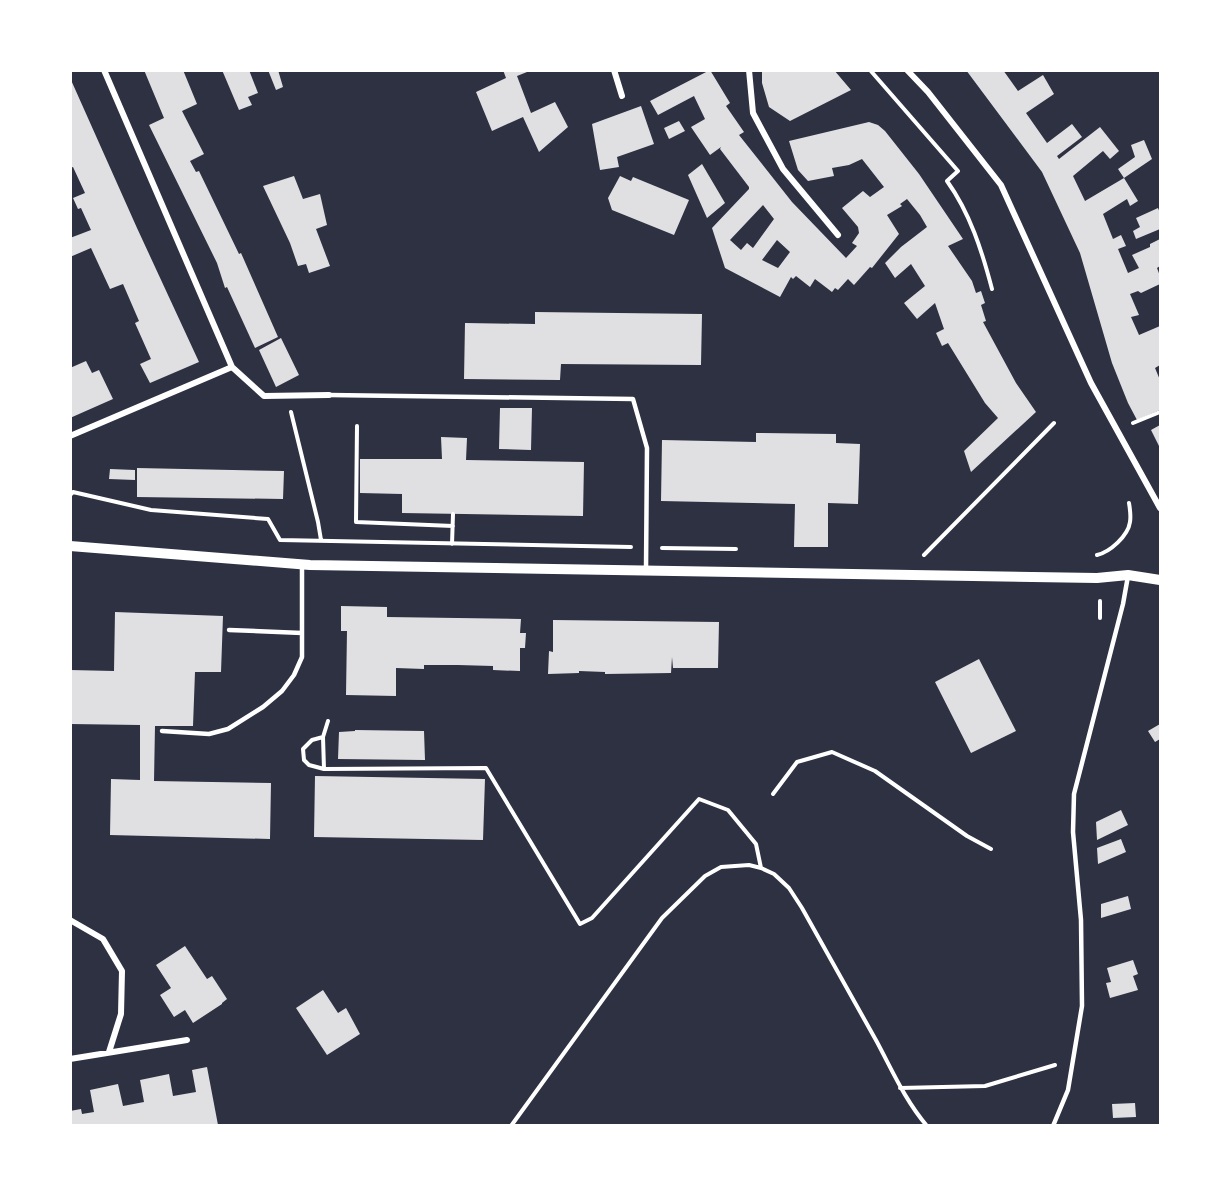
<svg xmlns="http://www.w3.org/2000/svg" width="1231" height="1196" font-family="'Fira Sans Condensed',sans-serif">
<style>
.building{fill:#e0e0e3;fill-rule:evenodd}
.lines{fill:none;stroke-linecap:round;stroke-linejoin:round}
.path{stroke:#fff;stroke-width:4}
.service{stroke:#fff;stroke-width:4.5}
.minor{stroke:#fff;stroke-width:6}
.tertiary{stroke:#fff;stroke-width:10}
</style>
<rect width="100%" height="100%" fill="#2d3142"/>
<path class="building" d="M144,70H183L197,104L182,111L204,154L190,161L196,172L199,171L239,254L241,253L278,337L255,348L227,287L225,288L217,263L149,125L164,118Z
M222,70H249L258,93L248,97L252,105L239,110Z
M268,70H278L283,87L276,90Z
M503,70H532L517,76L531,113L555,102L568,127L539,152L523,117L492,131L476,92L506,78Z
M710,70L730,103L726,106L744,132L739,135L792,202L846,258L857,246L852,243L859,233L858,227L842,208L863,191L870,197L884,187L862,159L849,165L832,168L834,176L808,181L798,170L789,141L869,122L878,125L885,131L919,174L963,239L948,246L972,281L976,293L981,291L985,303L981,305L986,321L983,322L1016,383L1036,412L971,472L964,451L998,418L985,403L948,343L942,346L936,333L944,329L935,303L917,319L904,303L925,286L911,264L895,278L885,263L901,247L927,227L920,215L907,199L900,204L902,206L887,215L899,234L872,268L870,267L854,285L848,279L838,290L835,288L832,292L815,279L810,287L796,276L793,279L791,277L780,297L725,268L712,228L749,189V187L720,149L721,147L710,155L691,127L705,119L694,96L658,115L650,101ZM763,205L774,219L753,248L747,243L741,250L730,240ZM777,240L790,252L778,268L762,260Z
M762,70H834L851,90L790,121L769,107L762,83Z
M966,70H1003L1018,91L1043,75L1054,94L1026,113L1047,143L1072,124L1082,137L1057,156L1059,159L1100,127L1119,151L1110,159L1103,151L1073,176L1085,201L1124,178L1138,201L1130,206L1127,199L1103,214L1113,239L1121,235L1126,246L1118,249L1128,273L1139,268L1132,255L1150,247V244L1160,239V266L1157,268L1160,276V284L1141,293L1138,291L1130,294L1139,315L1131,317L1139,335L1160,326V365L1155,368L1160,380V410L1137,420L1128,403L1112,363L1080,253L1042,172Z
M71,80L137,228L199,362L150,383L140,364L151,359L135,323L139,321L123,284L110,289L91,248L70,257V238L91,230L81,208L78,209L73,198L85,193L73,167L70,168Z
M641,106L654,144L617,157L619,167L600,170L592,124Z
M679,121L685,131L669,139L664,128Z
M1144,140L1152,159L1124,178L1118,169L1135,157L1131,145Z
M702,164L725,203L707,218L688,175Z
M294,176L303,199L320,194L327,225L316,229L330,266L309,273L306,264L298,266L290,243L263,186Z
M620,176L631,181L633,177L689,200L674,235L612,210L608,198Z
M1158,208L1160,213V229L1136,239L1133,231L1140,227L1136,218Z
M535,312L702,314L701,365L561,364L560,380L464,379L465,323L535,324Z
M281,338L299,375L276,387L259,350Z
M86,361L92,373L99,370L113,399L70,418V368Z
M500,408H532L531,450L499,449Z
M1160,425V448L1151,430Z
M756,433L836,434V443L860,444L858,504L828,503V547H794L795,504L661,501L662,440L756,442Z
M441,437L467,438L466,460L584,462L583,516L402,513V494L360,493V459H442Z
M137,468L284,471L283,499L137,497Z
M110,469L135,470V480L109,479Z
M341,606L387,607V617L521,619L520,633H526L525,648H520V671L493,670V666L458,665H424V669L396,668V696L346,695L347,631H341Z
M115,612L223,616L221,672H195L193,726H155L154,781L271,783L270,839L110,835L111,779L140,780V725L70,724V670L114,671Z
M553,620L719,622L718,668H673L672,657L671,673L605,674V672L579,671V673L548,674L549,651L553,652Z
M979,659L1016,731L971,753L935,682Z
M1160,724V739L1155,742L1148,731Z
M355,730L424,731L425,760L338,759L339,732L355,731Z
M315,776L485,779L483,840L314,837Z
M1121,810L1128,825L1097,840L1096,822Z
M1121,839L1126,852L1098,864L1097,848Z
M1128,896L1131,909L1101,918V904Z
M185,946L207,979L212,976L227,999L222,1003V1004L193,1023L185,1010L174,1017L160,995L171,988L156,965Z
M1133,960L1138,974L1133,976L1138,990L1110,998L1106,983L1111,982L1107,968Z
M323,990L338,1013L346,1008L360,1034L327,1055L296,1008Z
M207,1067L218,1125H70V1111L81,1109L82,1114L94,1112L90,1090L118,1084L123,1106L144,1102L140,1080L169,1074L173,1096L196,1092L192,1070Z
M1135,1103L1136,1117L1113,1118L1112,1104Z"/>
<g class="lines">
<path class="path" d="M870,70L958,171L947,181C970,213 982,251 992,289
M291,412L318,522L321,540
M1133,423L1160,412
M357,426L356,522L453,526
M70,495L73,492L151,510L268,519L280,540L631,547
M452,544L453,514
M662,548L736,549
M924,555L1054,423
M1097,555C1110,552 1128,536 1130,522C1131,516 1130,509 1129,503
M1100,601V618
M323,737L312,740L303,749L304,760L309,765L324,769L486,768L580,924L592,918L699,799L728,810L756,844L761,868
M324,769L323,737L328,721
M773,794L797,762L832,752L875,771L967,836L991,849
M900,1088L985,1086L1055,1065
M511,1126L662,918L705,876L721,867L749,865L761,868L774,874L789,888L802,908C827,953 852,998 877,1042C893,1072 905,1100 927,1126"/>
<path class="service" d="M329,395L633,399L647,448L646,570
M229,630L302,633
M162,731L209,734L228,729L263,707L282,691L294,675L302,657V566
M1053,1126L1068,1090L1082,1006L1081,920L1073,832L1074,794L1123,604L1128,576"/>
<path class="minor" d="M104,70L232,367
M614,70L622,96
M749,70L753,113L783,169L838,235
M907,70L928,92L1001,185L1091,383L1160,508
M70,436L232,367L264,396L329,395
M70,920L103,939L122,971L121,1014L109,1052
M70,1059L187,1040"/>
<path class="tertiary" d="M70,546L310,565L1097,578L1128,575L1160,580"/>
</g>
<rect width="1231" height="1196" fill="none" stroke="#ffffff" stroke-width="144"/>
</svg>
